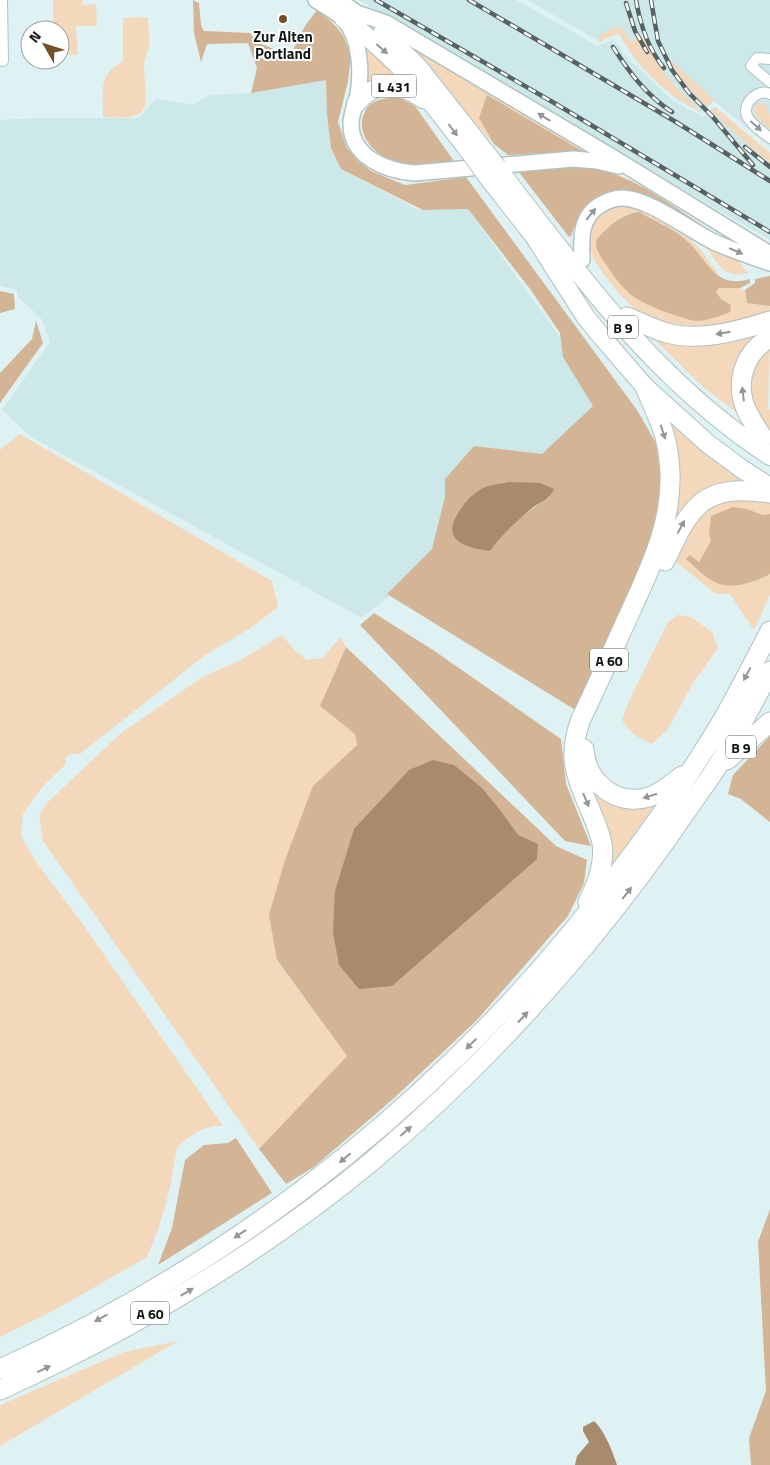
<svg xmlns="http://www.w3.org/2000/svg" width="770" height="1465" font-family="'Titillium Web',sans-serif">
<style>
.built{fill:#cce8e9}
.green{fill:#f3d8bc}
.forest{fill:#d3b495;fill-rule:evenodd}
.water{fill:#a88a6c}
.lines{fill:none;stroke-linecap:round;stroke-linejoin:round}
.minor-casing{stroke:#b0c2c3;stroke-width:12}
.secondary-casing{stroke:#b0c2c3;stroke-width:18}
.trunk-casing{stroke:#b0c2c3;stroke-width:20}
.motorway-casing{stroke:#b0c2c3;stroke-width:21}
.minor{stroke:#fff;stroke-width:10}
.secondary{stroke:#fff;stroke-width:15}
.trunk{stroke:#fff;stroke-width:18}
.motorway{stroke:#fff;stroke-width:19}
.rail-casing{stroke:#576262;stroke-width:4.5}
.rail{stroke:#fff;stroke-width:2.5;stroke-dasharray:8;stroke-linecap:butt}
.trunk-bridge-casing{stroke:#b0c2c3;stroke-width:20;stroke-linecap:butt}
.trunk-bridge{stroke:#fff;stroke-width:18}
.oneway{fill:#939696}
.poi-dot{fill:#745029;stroke:#fff;stroke-width:2}
.labels{text-anchor:middle;dominant-baseline:central;stroke-width:4;stroke-linejoin:round;paint-order:stroke}
.shield{fill:#fff;stroke:#575c5c;stroke-width:1}
.shield-label{font-size:14px;font-weight:bold;fill:#0f1616}
.poi-label{font-size:15px;font-weight:bold;fill:#0f1616;stroke:#fff}
</style>
<rect width="100%" height="100%" fill="#dff2f3"/>
<path class="built" d="M359,0H516L598,46L614,39L623,53L673,101L704,117L712,108L715,107L770,153V240L612,149Z
M528,0H770V147L714,101L702,113L678,101L635,60L619,34L611,36L600,42Z
M326,80L327,115L331,148L341,169L419,210L468,209L615,414L362,618L31,437L2,410L50,342L41,318L18,297L17,290L0,286V120L41,118H139L156,98L194,105L209,95L251,93Z"/>
<path class="green" d="M53,0H83L82,5L96,4L97,26H76L78,55L60,54V30H53Z
M148,17C148,26 150,36 149,45C148,52 144,59 144,67C146,110 155,120 103,117C103,94 98,72 123,62V18Z
M619,26L624,30L631,42L643,35C651,51 659,66 670,80C679,92 691,100 700,112C665,93 639,69 619,34L611,36L600,42L599,35Z
M361,38L406,81L363,89Z
M401,40L593,151L591,155L510,158L508,155L581,151L479,118L494,144Z
M668,58L714,100L707,107L678,76Z
M761,103L766,105L770,116V129L759,120L754,111L756,104Z
M715,107L770,153V163L747,144L710,110Z
M617,205H629L639,209L689,238L700,249L721,278L709,269L686,240L639,212C623,213 611,226 599,235L597,250L610,271L630,294L643,302L687,319L699,321L709,318L731,305L721,299L715,292L719,288H740L745,290L747,303L770,306V315C747,321 726,325 703,328C697,329 689,331 684,330C672,327 654,323 644,316C630,306 619,294 609,281C585,252 574,223 617,205Z
M710,245L742,259L739,262L748,273C726,280 718,265 707,248Z
M770,328L755,343L742,417L702,386L650,335Z
M770,343L768,408L770,410V436L750,407L747,373Z
M664,413L699,443L756,485L731,486L715,489L695,500L684,514L661,557L586,725C582,736 578,748 581,760C589,795 628,815 660,796L661,797L602,880C605,870 607,860 606,849C603,802 564,777 583,726C599,690 615,654 632,619C652,575 675,531 675,482C675,458 669,437 662,414Z
M20,434L272,581L278,607L252,627L204,656L80,754H70L65,758L66,764L42,787L23,814L21,836L37,863L82,923L223,1126C205,1124 190,1136 177,1147L170,1188L158,1230L147,1257L55,1310L0,1337V450Z
M721,496L770,502V514L763,515L747,509L709,535L711,541L699,562L690,556L686,559L760,580L770,574V595L754,630L730,594H716L671,558L680,533Z
M677,615L691,617L712,632L718,648L693,683L668,729L652,744C639,738 630,733 622,720L629,701L667,624Z
M282,635L296,652L307,660L322,658L341,637L346,647L320,706L355,734L357,745L313,786L277,961L347,1056L259,1149L43,841L39,815L48,802L121,733L204,676L239,661Z
M178,1341L0,1446V1405L124,1352Z"/>
<path class="forest" d="M193,0L199,3L201,25L204,31L250,33L257,42L290,56L305,26L317,10L331,21L343,35L351,56L348,81L338,122L347,148L358,161L371,171L405,185L466,177L637,410L656,443L661,479L658,520L644,562L577,711L387,594L432,549L445,497V479L474,446L542,454L593,406L563,357L560,333L530,289L468,209L423,210L341,169L331,148L327,115L326,80L251,93L257,68L248,43L207,44L201,62L194,33ZM508,482L550,497C527,511 505,529 490,551Z
M487,95L582,151L508,155L494,144L479,118Z
M399,97L415,106L454,161C436,163 411,167 393,161C372,154 352,130 367,108C374,98 389,98 399,97Z
M578,166C627,170 665,201 705,227C656,202 596,159 571,236L569,237L518,171Z
M639,212C654,221 673,228 686,240C707,258 714,290 750,279V283L740,288H719L716,292L721,299L731,305L730,312C723,316 704,321 697,321C683,320 639,303 629,293C620,285 612,274 605,263C601,257 595,250 596,242C598,235 606,230 611,225C619,219 628,213 639,212Z
M770,276V306L747,303L745,290L755,283V279Z
M0,291L14,294L15,309L0,313Z
M36,321L43,343L0,403V373L32,339Z
M733,507L747,509L763,515L770,514V574C762,579 754,581 744,584C717,591 705,576 686,559L690,555L699,562L711,541L709,535L711,516Z
M374,613L433,650L561,739L566,784L591,846L565,841L360,625Z
M346,647L556,846L587,860L584,883L568,916L476,1021L393,1099L314,1167L286,1184L259,1149L347,1056L277,960L269,915L285,860L313,786L357,745L355,734L320,706Z
M770,736V822L741,799L728,794L733,775Z
M236,1138L272,1193L158,1265L172,1228L185,1160L204,1145L228,1143Z
M770,1209V1465H751L749,1438L766,1391L758,1242Z"/>
<path class="water" d="M508,482L540,483L554,489C549,501 541,501 531,509C516,522 501,535 490,551C469,548 441,542 457,515C463,504 471,495 481,489C488,485 500,484 508,482Z
M433,760L454,765L482,788L500,810L518,835L538,844L537,859L392,986L359,989L339,965L333,932L335,891L354,829L409,770Z
M594,1421C604,1430 613,1452 617,1465H575L577,1456L589,1442L583,1431V1427Z"/>
<g class="lines">
<g class="minor-casing">
<path id="minor" d="M2,0L3,61
M770,59L757,58L751,66L770,82
M770,94C758,88 742,103 747,116C751,125 763,132 770,138"/>
</g>
<g class="secondary-casing">
<path id="secondary" d="M316,0C325,6 338,12 345,20C360,39 362,71 358,94C356,104 351,113 351,124C351,157 386,171 415,173L573,159L597,161L618,166
M338,0L364,18
M357,13L386,23L612,157L770,254
M582,260C581,239 580,217 600,205C607,201 614,198 622,198C648,198 688,229 712,241C731,250 750,256 770,263"/>
</g>
<g class="trunk-casing">
<path id="trunk" d="M344,19C399,58 432,102 472,155
M383,32L419,68L486,153
M356,104C375,80 399,82 423,99
M497,167C517,195 539,222 560,249C621,328 686,401 770,456
M487,176L534,236L585,316L602,337L645,387L707,443L742,469L770,487"/>
</g>
<g class="motorway-casing">
<path id="motorway" d="M627,317C640,322 653,329 667,333C700,342 738,331 770,321
M763,438C756,427 748,416 744,404C736,378 746,351 770,338
M665,561C691,505 703,483 770,493
M584,749C586,782 616,807 649,797C662,793 671,784 682,776
M727,760L770,722
M588,902C597,884 605,864 602,843C600,833 596,824 592,814C577,778 566,759 581,719C597,686 612,652 627,619C652,565 678,512 668,452C665,429 654,409 645,387
M0,1369C250,1256 463,1083 626,863C660,818 692,771 721,723C738,693 754,662 770,631
M0,1390C131,1330 260,1254 371,1162C485,1066 586,954 672,832C686,811 701,791 715,770C735,738 752,704 770,671"/>
</g>
<use href="#minor" class="minor"/>
<use href="#secondary" class="secondary"/>
<use href="#trunk" class="trunk"/>
<use href="#motorway" class="motorway"/>
<g class="rail-casing">
<path id="rail" d="M376,0L556,104L770,232
M469,0L676,122L770,181
M636,0C640,24 649,50 664,68
M651,0L658,41L672,70L689,93L712,116L753,165
M626,3L635,31L647,52
M613,47C629,72 646,95 672,112
M745,147L770,167"/>
</g>
<use href="#rail" class="rail"/>
<g class="trunk-bridge-casing">
<path id="trunk-bridge" d="M486,153L497,167
M472,155L487,176"/>
</g>
<use href="#trunk-bridge" class="trunk-bridge"/>
</g>
<defs><path id="oneway-solid" d="M-6-.8H1V-3.2L6.5 0L1 3.2V.8H-6Z" transform="scale(1.25)"/></defs>
<g class="oneway">
<use href="#oneway-solid" transform="translate(382 49) rotate(41)"/>
<use href="#oneway-solid" transform="translate(544 117) rotate(-149)"/>
<use href="#oneway-solid" transform="translate(756 126) rotate(42)"/>
<use href="#oneway-solid" transform="translate(453 130) rotate(53)"/>
<use href="#oneway-solid" transform="translate(591 214) rotate(-51)"/>
<use href="#oneway-solid" transform="translate(736 251) rotate(23)"/>
<use href="#oneway-solid" transform="translate(723 333) rotate(170)"/>
<use href="#oneway-solid" transform="translate(743 394) rotate(-97)"/>
<use href="#oneway-solid" transform="translate(663 432) rotate(72)"/>
<use href="#oneway-solid" transform="translate(681 527) rotate(-62)"/>
<use href="#oneway-solid" transform="translate(747 674) rotate(118)"/>
<use href="#oneway-solid" transform="translate(650 796) rotate(162)"/>
<use href="#oneway-solid" transform="translate(586 800) rotate(67)"/>
<use href="#oneway-solid" transform="translate(627 893) rotate(-52)"/>
<use href="#oneway-solid" transform="translate(523 1017) rotate(-47)"/>
<use href="#oneway-solid" transform="translate(471 1044) rotate(135)"/>
<use href="#oneway-solid" transform="translate(406 1131) rotate(-41)"/>
<use href="#oneway-solid" transform="translate(345 1158) rotate(140)"/>
<use href="#oneway-solid" transform="translate(240 1234) rotate(146)"/>
<use href="#oneway-solid" transform="translate(187 1292) rotate(-31)"/>
<use href="#oneway-solid" transform="translate(101 1318) rotate(151)"/>
<use href="#oneway-solid" transform="translate(44 1369) rotate(-25)"/>
</g>
<circle class="poi-dot" cx="283" cy="19" r="5"/>
<g class="labels">
<g class="shield">
<rect x="371.5" y="74.5" width="45" height="23" rx="4"/>
<rect x="608" y="315.5" width="30" height="23" rx="4"/>
<rect x="590" y="648.5" width="38" height="23" rx="4"/>
<rect x="726" y="735.5" width="30" height="23" rx="4"/>
<rect x="131" y="1301.5" width="38" height="23" rx="4"/>
</g>
<g class="shield-label">
<text x="394" y="86">L 431</text>
<text x="623" y="327">B 9</text>
<text x="609" y="660">A 60</text>
<text x="741" y="747">B 9</text>
<text x="150" y="1313">A 60</text>
</g>
<g class="poi-label">
<text x="283" y="36">Zur Alten<tspan x="283" dy="17">Portland</tspan></text>
</g>
</g>
<g transform="translate(45 45) rotate(309)"><circle r="24" fill="#ffffff" stroke="#9fa2a2"/>
<path d="M0-4L9 19L0 12L-9 19Z" fill="#745029"/>
<text y="-8" font-size="14" font-weight="bold" text-anchor="middle" fill="#0f1616">N</text>
</g>
</svg>
